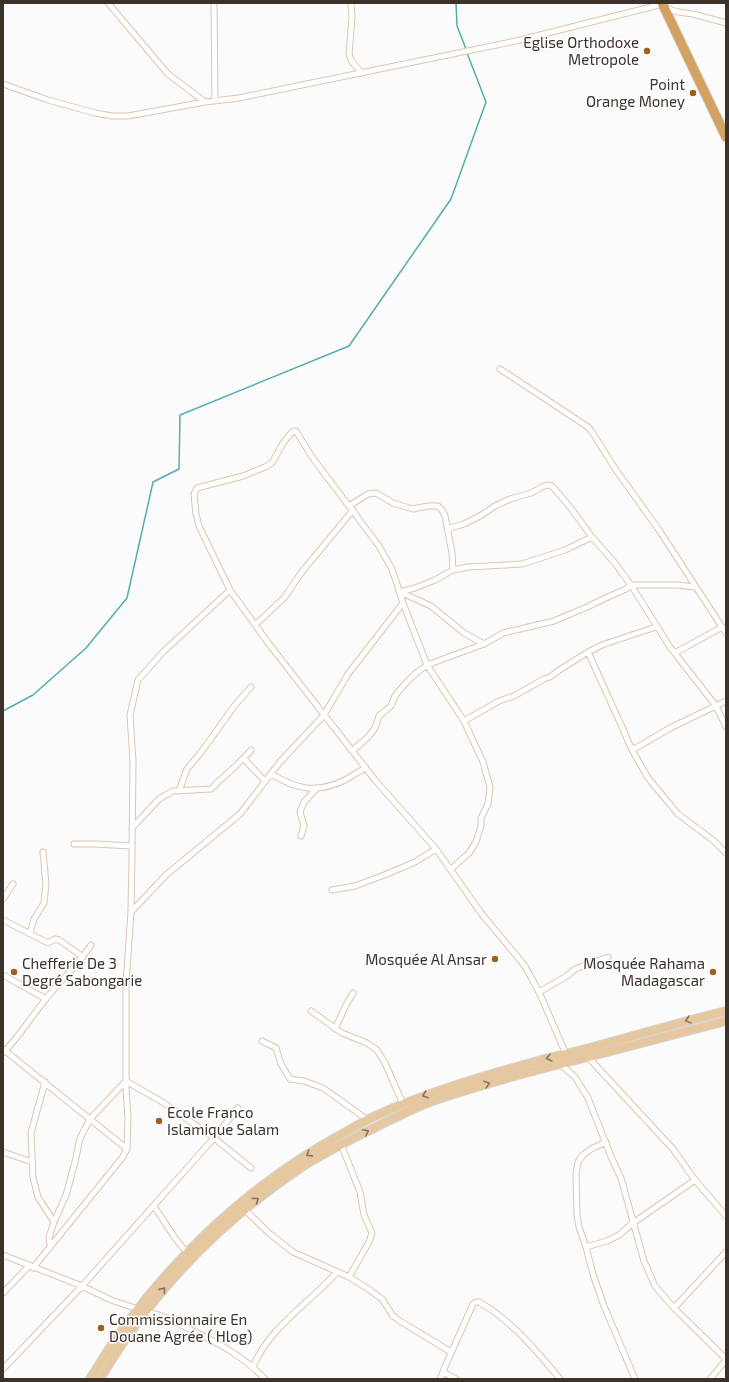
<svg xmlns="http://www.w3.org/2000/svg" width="729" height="1382" font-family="'Exo 2',sans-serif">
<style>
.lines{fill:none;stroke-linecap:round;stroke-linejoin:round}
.stream{stroke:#53adaf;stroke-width:1.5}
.street-casing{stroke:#ddc5b1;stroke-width:7}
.primary-casing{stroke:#d8d6d4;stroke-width:10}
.highway-casing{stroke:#d8d6d4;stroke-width:11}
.street{stroke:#fff;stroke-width:5}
.primary{stroke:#e5c7a0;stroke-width:8}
.highway{stroke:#d3a161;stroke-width:9}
.oneway{stroke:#88755f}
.poi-dot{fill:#9b6120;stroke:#fff;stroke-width:1.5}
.labels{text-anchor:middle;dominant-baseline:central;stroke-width:3;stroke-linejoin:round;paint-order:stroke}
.poi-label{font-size:15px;fill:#3c322a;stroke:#fff;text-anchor:end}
</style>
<rect width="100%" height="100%" fill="#fbfbfb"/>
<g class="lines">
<path class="stream" d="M456,3L457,26L466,49
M3,711L33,695L86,648L127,598L153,482L179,469L180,415L349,346L451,199L486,102L467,53"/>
<g class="street-casing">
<path id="street" d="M108,3L168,74L205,102L239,98L516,41L663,4
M214,3L215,101
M351,3L352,17L349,55L352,62L362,73
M665,8L678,12L693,14L726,23
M3,84L48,100L95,113L112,116H128L205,102
M500,369L588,427L592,432L616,470L659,530L722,627
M349,506L368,494L376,493L393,503L413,509L428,506H438L442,510L445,516L452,553L453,570
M447,529L464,524L480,516L495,506L510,499L531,493L544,486L549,485L552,486L570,507L592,537L614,562L631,585L670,647L716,706L726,727
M399,592L415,588L435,580L453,570L468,567L522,564L565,550L592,537
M400,592L431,606L464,633L484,644
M403,603L427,665L464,721L483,762L490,787L488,804L481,818V826L476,842L469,853L451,869
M255,625L284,598L301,573L353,510
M588,652L622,727L631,748L648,778L678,814L714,841L726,853
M675,653L722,627L726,633
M464,721L499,701L514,696L544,679L550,677L558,671L588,652L602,645L656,627
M631,748H636L670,728L726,701
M352,751L368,737L375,728L379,716L391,706L395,696L404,685L415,674L427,665L484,644L503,633L554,621L587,607L610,596L626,589L631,585H677L695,587
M244,759L265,781
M271,774C298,790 317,794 347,779C353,775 359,771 366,768
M179,791L187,769L202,751L235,705L251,687
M132,828L159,799L173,791L211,789C224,775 240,764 251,750
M301,836L304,826L300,812L304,802L317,788
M74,844H95L132,846
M332,890L355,886L387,874L415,862L436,849
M3,899L13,884
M131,912L166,875L240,814L280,762L324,715L348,674L403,603L392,569L379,546L312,457L296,431L292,432L283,443L272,463L265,467L243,476L197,488L194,494L196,514L199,526L230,590L269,644L375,780L436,849L481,913L525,966L539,992L566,1054
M3,920L48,943L55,939L59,940L83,957
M30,933L34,919L44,903L46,884L43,852
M3,975L46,999
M539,992L567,976L575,969L608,957
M311,1011L342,1033L367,1043L377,1050L385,1063L403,1104
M335,1029L346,1005L353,993
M262,1041L276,1048L281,1064L290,1079L304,1081L323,1088L368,1120
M3,1049L127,1149
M3,1053C19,1037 31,1017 45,1000C60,981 78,965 91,945
M586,1055L673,1149L695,1180L726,1216
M560,1064L575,1077L588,1098L612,1159L621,1178L644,1261L655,1286L674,1308L726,1359
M45,1082L31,1133L33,1177L38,1197L54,1222L49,1237L50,1245
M606,1142L591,1149L583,1155L578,1162L576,1174L577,1215L579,1227L586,1247L593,1274L604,1306L635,1379
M341,1144L360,1192L364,1215L372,1233L369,1242L349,1277
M3,1152L32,1162
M154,1206L175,1238L187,1253
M244,1209L270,1234L293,1252L349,1277L370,1290L382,1299L393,1316L400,1321L451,1352
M54,1222L66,1195L75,1162L80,1138L90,1119L126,1081L164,1103L214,1138L251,1168
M586,1247L607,1241L619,1235L633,1223L695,1180
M3,1255L82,1286L111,1300L138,1309
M33,1268L122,1158L127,1149L128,1118L126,1089V984L131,912L132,853L133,761L130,715L138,680L162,653L230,590
M3,1293L29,1266
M674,1308L726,1252
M146,1312C164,1315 175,1322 191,1330C219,1343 244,1357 265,1379
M253,1367C269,1327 310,1303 337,1272
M3,1369L82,1286L214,1138L238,1108
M440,1379L443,1372
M456,1379L443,1372L444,1369L473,1304L476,1302H479C512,1321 536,1350 560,1379
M710,1379L726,1360"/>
</g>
<g class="primary-casing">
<path id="primary" d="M90,1379C150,1278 238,1191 342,1134C353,1128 364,1121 375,1116C426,1093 480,1077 534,1062C550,1057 566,1054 582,1050C630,1037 678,1023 726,1011
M100,1379C149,1296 217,1225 296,1171C319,1155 344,1143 368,1131C388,1121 409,1110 430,1102C482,1084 535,1070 588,1057C634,1045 680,1033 726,1021"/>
</g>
<g class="highway-casing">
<path id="highway" d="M662,3L726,137"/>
</g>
<use href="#street" class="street"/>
<use href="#primary" class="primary"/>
<use href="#highway" class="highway"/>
</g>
<defs><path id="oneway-chevron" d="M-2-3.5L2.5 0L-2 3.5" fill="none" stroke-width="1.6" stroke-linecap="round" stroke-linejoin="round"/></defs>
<g class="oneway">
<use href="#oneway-chevron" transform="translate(688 1020) rotate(165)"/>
<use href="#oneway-chevron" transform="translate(549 1058) rotate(166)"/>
<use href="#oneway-chevron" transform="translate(487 1084) rotate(-17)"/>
<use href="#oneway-chevron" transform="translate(425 1095) rotate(161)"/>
<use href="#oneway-chevron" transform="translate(366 1132) rotate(-27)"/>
<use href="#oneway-chevron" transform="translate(309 1154) rotate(147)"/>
<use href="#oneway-chevron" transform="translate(256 1200) rotate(-36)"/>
<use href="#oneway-chevron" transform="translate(163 1290) rotate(-51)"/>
</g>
<g class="poi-dot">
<circle cx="647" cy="51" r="4"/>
<circle cx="693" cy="93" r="4"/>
<circle cx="495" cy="959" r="4"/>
<circle cx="14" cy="972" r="4"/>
<circle cx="713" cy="972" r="4"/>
<circle cx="159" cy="1121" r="4"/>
<circle cx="101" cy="1328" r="4"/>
</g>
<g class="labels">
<g class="poi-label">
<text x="639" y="42">Eglise Orthodoxe<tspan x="639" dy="17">Metropole</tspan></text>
<text x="685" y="84">Point<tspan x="685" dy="17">Orange Money</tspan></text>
<text x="487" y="959">Mosquée Al Ansar</text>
<text x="22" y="963" text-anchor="start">Chefferie De 3<tspan x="22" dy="17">Degré Sabongarie</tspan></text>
<text x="705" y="963">Mosquée Rahama<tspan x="705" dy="17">Madagascar</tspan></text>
<text x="167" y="1112" text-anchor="start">Ecole Franco<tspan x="167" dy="17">Islamique Salam</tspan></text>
<text x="109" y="1319" text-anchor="start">Commissionnaire En<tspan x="109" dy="17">Douane Agrée ( Hlog)</tspan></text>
</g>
</g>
<rect width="729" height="1382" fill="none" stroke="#3c322a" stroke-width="8"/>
</svg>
